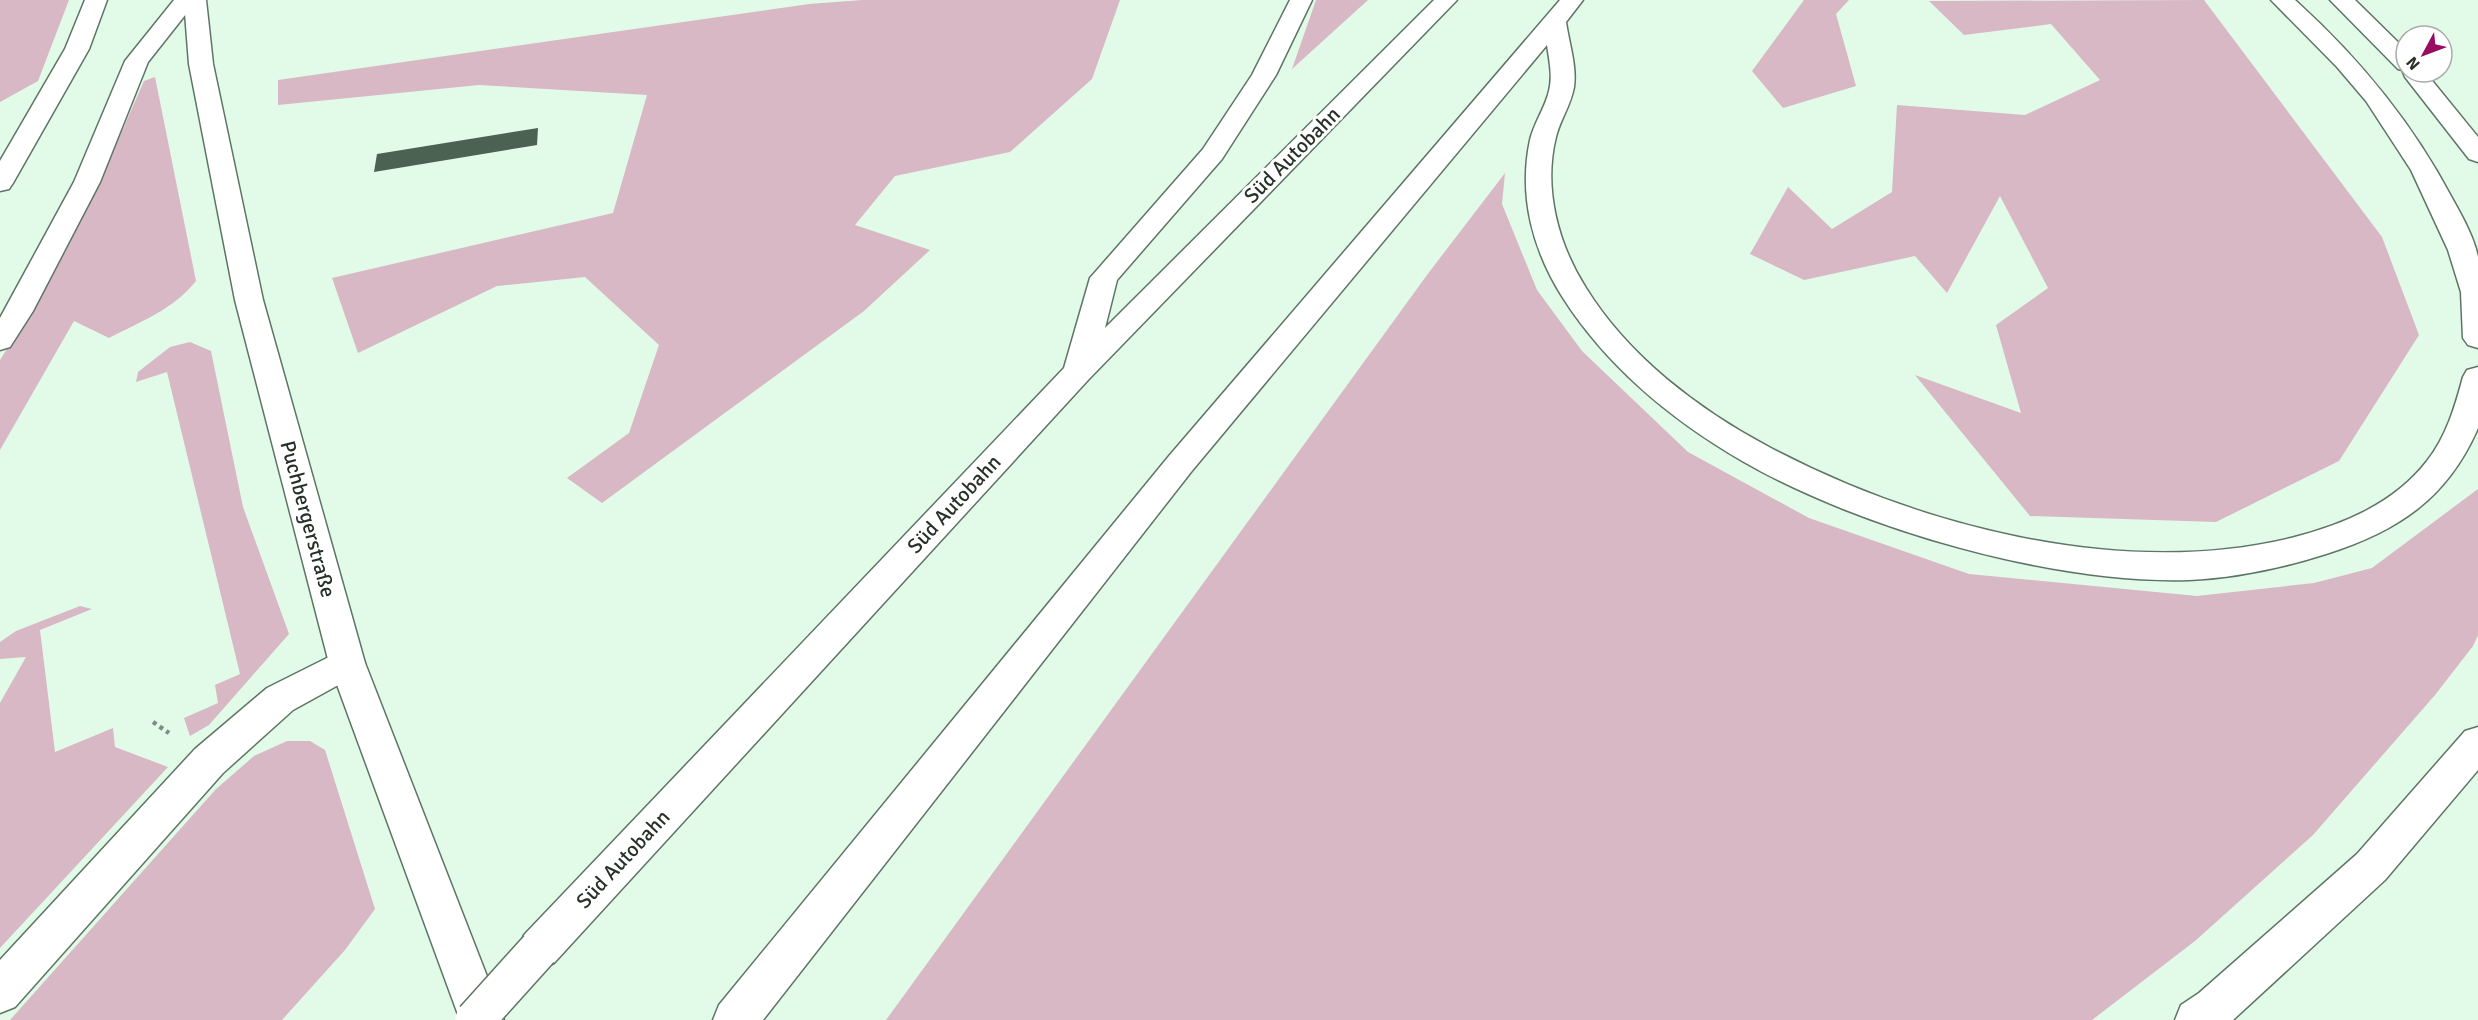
<svg xmlns="http://www.w3.org/2000/svg" width="2478" height="1020" font-family="Signika,sans-serif">
<style>
.green{fill:#d8b8c5}
.building{fill:#4b6152}
.lines{fill:none;stroke-linecap:round;stroke-linejoin:round}
.minor-casing{stroke:#5e7565;stroke-width:3}
.major-casing{stroke:#5e7565;stroke-width:3}
.highway-casing{stroke:#5e7565;stroke-width:3}
.path{stroke:#7c8e81;stroke-width:4.5;stroke-dasharray:4 4;stroke-linecap:butt}
.minor{fill:#fff;fill-rule:evenodd}
.major{fill:#fff;fill-rule:evenodd}
.highway{fill:#fff;fill-rule:evenodd}
.highway-bridge-casing{stroke:#5e7565;stroke-width:42;stroke-linecap:butt}
.highway-bridge{stroke:#fff;stroke-width:39}
.labels{text-anchor:middle;dominant-baseline:central;stroke-width:6;stroke-linejoin:round;paint-order:stroke}
.street-label{font-size:21px;fill:#27312a;stroke:#fff}
</style>
<rect width="100%" height="100%" fill="#e1fbe8"/>
<path class="green" d="M0,0H69L38,81L0,102Z
M862,0H1120L1092,79L1010,152L895,176L855,225L930,250L864,311L602,503L567,478L629,433L659,345L585,277L497,286L358,353L332,278L613,213L647,95L479,85L278,105V80L809,4Z
M1316,0H1368L1292,69Z
M1804,0H1849L1836,14L1856,86L1783,108L1752,71Z
M2204,0L2382,237L2419,335L2339,461L2216,522L2030,516L1915,375L2021,413L1996,325L2048,288L2000,196L1947,293L1915,256L1804,280L1750,254L1788,187L1832,229L1892,192L1897,105L2025,115L2100,80L2051,24L1964,35L1929,1Z
M155,77L196,281C174,309 140,322 109,338L74,321L0,450V360L32,309L100,181L144,81Z
M1505,173L1502,204L1537,290L1582,351L1688,452L1809,518L1969,574L2197,596L2314,583L2372,568L2478,489V635L2473,646L2435,695L2313,835L2195,941L2092,1020H886L1427,275Z
M190,342L211,351L243,507L289,634L209,725L190,736L184,718L218,703L215,685L240,674L167,372L136,382L138,372L170,347Z
M80,606L92,609L40,630L55,752L113,728L115,747L168,767L0,948V703L26,657L0,659V642L16,631Z
M287,741H310L325,750L375,909L345,950L282,1020H10L216,789L254,756Z"/>
<path class="building" d="M538,128L537,145L374,172L377,154Z"/>
<g class="lines">
<g class="minor-casing">
<path id="minor" d="M85,0H107L89,49L13,183L9,189L0,191V161L65,49Z
M347,648L360,653L365,663L360,673L293,710L223,773L15,1007L0,1013V960L195,749L267,688Z"/>
</g>
<g class="major-casing">
<path id="major" d="M184,0H206L213,64L263,300L365,663L504,1020H460L329,663L235,300L189,64Z"/>
</g>
<g class="highway-casing">
<path id="highway" d="M174,0H197L148,62L100,182L33,311L10,347L0,350V318L74,182L125,61Z
M1290,0H1312L1276,75L1222,159L1117,280L1105,328L1434,0H1457L1088,380L554,963L539,969L524,963L518,949L524,935L1064,368L1090,278L1203,149L1252,75Z
M1560,0H1583L1566,22C1569,43 1577,66 1574,87C1571,105 1560,120 1556,137C1543,188 1558,244 1586,288C1628,356 1699,410 1769,447C1920,527 2122,579 2291,538C2342,525 2394,504 2427,461C2446,437 2455,407 2463,377L2467,370L2478,367V428C2447,499 2398,531 2326,554C2282,568 2235,578 2189,580C2053,584 1861,529 1744,462C1673,421 1608,368 1563,298C1533,251 1518,196 1530,140C1534,123 1545,108 1549,91C1553,76 1549,59 1547,45L1191,472L763,1020H713L719,1005L1169,456Z
M2271,0H2295C2359,58 2412,122 2452,198C2462,216 2474,237 2478,257C2478,281 2478,322 2478,348L2468,345L2463,338L2461,292L2448,250L2411,170L2366,101L2337,67Z
M2330,0H2355L2406,50V72H2425L2478,137V162L2469,159L2405,77L2402,70L2398,69Z
M2478,727V770L2385,880L2233,1020H2175L2181,1005L2199,993L2357,854L2465,731Z"/>
</g>
<path class="path" d="M153,722L169,733"/>
<use href="#minor" class="minor"/>
<use href="#major" class="major"/>
<use href="#highway" class="highway"/>
<g class="highway-bridge-casing">
<path id="highway-bridge" d="M475,1020L539,949"/>
</g>
<use href="#highway-bridge" class="highway-bridge"/>
</g>
<g class="labels">
<g class="street-label">
<text transform="translate(1292 155) rotate(-45)">Süd Autobahn</text>
<text transform="translate(954 504) rotate(-47)">Süd Autobahn</text>
<text transform="translate(308 519) rotate(75)">Puchbergerstraße</text>
<text transform="translate(623 859) rotate(-47)">Süd Autobahn</text>
</g>
</g>
<g transform="translate(2424 54) rotate(229)"><circle r="28" fill="#ffffff" stroke="#a9adaa" stroke-width="1.5"/>
<path d="M0-4.5L10 22L0 15L-10 22Z" fill="#980c61"/>
<text y="-9" font-size="16" font-weight="bold" text-anchor="middle" fill="#27312a">N</text>
</g>
</svg>
